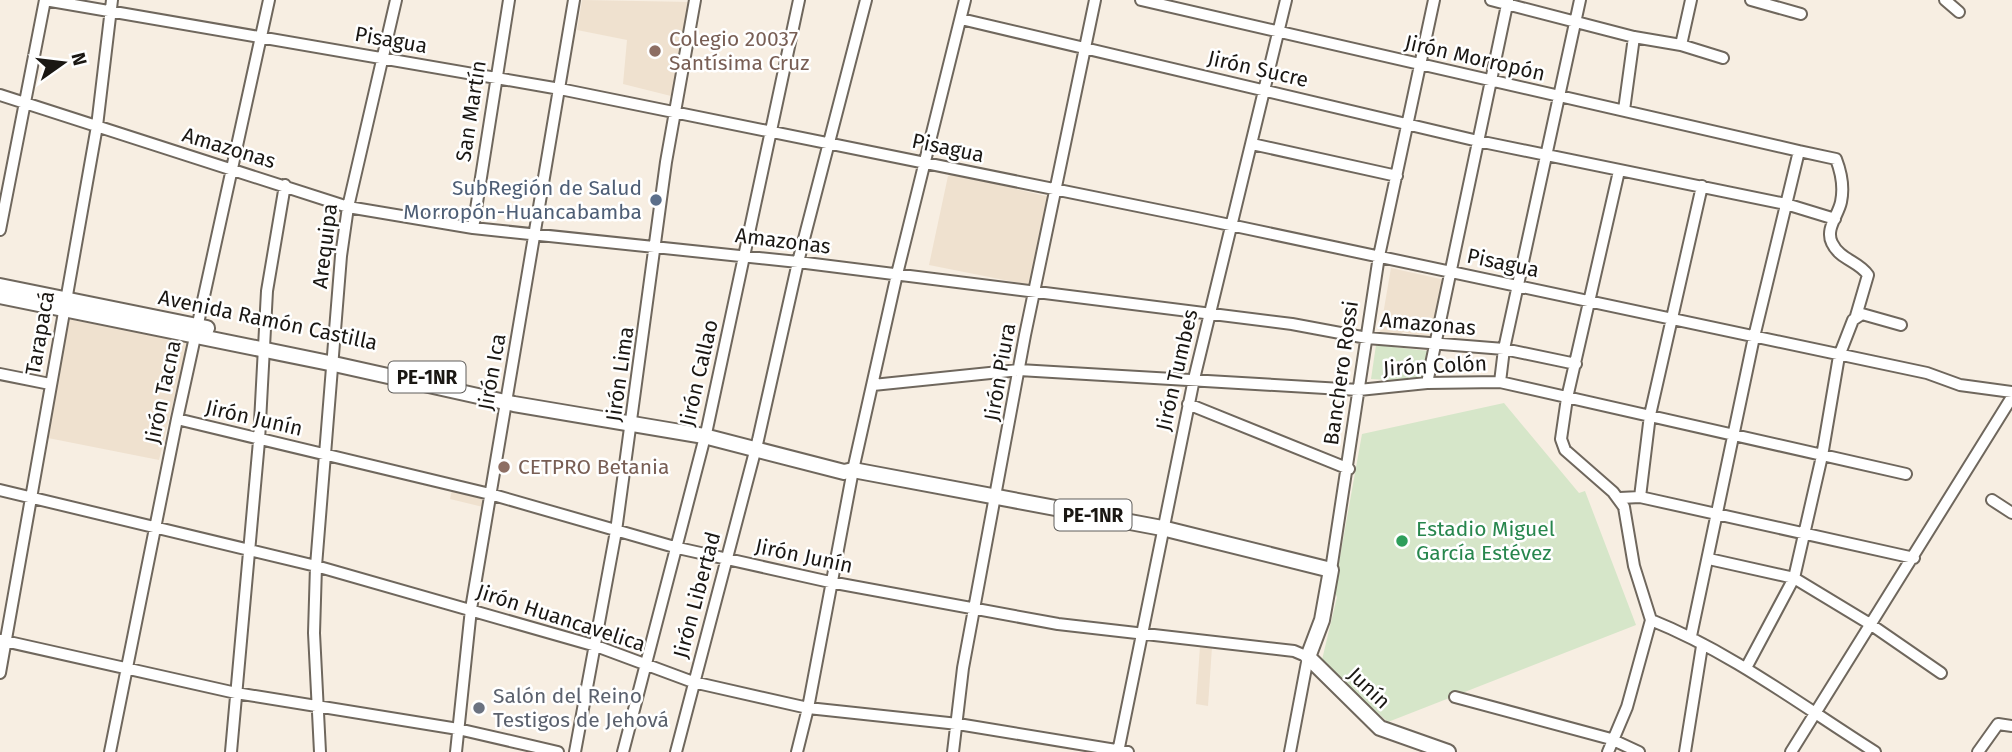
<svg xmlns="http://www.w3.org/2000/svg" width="2012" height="752" font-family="'Fira Sans',sans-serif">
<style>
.built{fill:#efe1cf}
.green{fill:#d6e6c9}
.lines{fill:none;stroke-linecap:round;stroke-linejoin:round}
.minor-casing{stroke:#6f675d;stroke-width:14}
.major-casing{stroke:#6f675d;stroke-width:18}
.minor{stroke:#fff;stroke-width:10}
.major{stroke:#fff;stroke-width:14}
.education-dot{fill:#8d6e63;stroke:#fff;stroke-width:2.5}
.service-dot{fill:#5c6f8a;stroke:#fff;stroke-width:2.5}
.leisure-dot{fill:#2e9e5b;stroke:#fff;stroke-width:2.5}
.worship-dot{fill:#6b7280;stroke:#fff;stroke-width:2.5}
.labels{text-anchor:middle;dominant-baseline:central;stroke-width:5;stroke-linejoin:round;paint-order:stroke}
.shield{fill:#fff;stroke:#5f5d5a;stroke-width:2}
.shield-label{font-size:19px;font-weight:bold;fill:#1a1713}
.education-label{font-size:21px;fill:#785e54;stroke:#fff;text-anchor:start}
.street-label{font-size:21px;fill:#1a1713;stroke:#fff}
.service-label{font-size:21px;fill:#4e5e75;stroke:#fff;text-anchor:end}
.leisure-label{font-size:21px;fill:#27864d;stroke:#fff;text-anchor:start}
.worship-label{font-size:21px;fill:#5b616d;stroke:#fff;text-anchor:start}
</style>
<rect width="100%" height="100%" fill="#f7eee2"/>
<path class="built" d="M582,0L692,2L675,97L623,84L627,40L577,30Z
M954,174L1054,198L1035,286L929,265L948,176Z
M1391,268L1445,280L1432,339L1403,332L1400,335L1380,332Z
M68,319L188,342L159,460L48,438Z
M453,484L485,493L483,507L450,499Z
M1200,646L1212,647L1208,706L1196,704Z"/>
<path class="green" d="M1376,345L1429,351L1423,382L1371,379Z
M1504,403L1579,493L1585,491L1636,625L1388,722L1321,664L1337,597L1334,590L1362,434Z"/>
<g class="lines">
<g class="minor-casing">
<path id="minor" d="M45,0L560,89L1197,218L1927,373L1960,385L2012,392
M1141,0L1799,151L1836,159C1841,172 1844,188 1841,202C1838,216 1825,229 1832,243C1840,260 1859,261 1868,275L1856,316
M1491,0L1634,37L1681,45L1723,58
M1751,0L1801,14
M1945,0L1959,12
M961,19L1478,141L1786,204L1835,219
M1681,45L1691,0
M0,95L348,207L473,228L798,262L1292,324L1367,338L1504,349L1576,364
M1624,110L1634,37
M1252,144L1397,176
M1619,171L1567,398L1561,439L1565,450L1613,492L1624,507L1634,566L1651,620
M473,228L509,0
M0,230L45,0
M0,374L50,384
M1500,382L1504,349L1580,0
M1427,383L1508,0
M873,385L1019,370L1359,390L1427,383L1500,382L1906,474
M1188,404L1349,469
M177,419L490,494L678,548L830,582L1058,624L1294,651L1308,657L1290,752
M0,490L316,566L596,646L693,682L808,708L958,724L1128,752
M1640,497L1650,415L1702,186
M1620,498L1640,497L1914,558
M1992,500L2012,513
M1709,559L1794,578L1870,624L1941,673
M1331,570L1379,256L1434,0
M1651,620C1731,652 1802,706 1875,752
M1691,636L1754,337L1799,151
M0,640L236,693L458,729L558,752
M1746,668L1794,578L1822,456L1839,356L1853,320L1862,314L1901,325
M0,673L97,126L112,0
M1455,697L1611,739L1639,752
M110,752L177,419L269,0
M231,752L259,441L267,291L285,185
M320,752L314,633L316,566L341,256L348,207L396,0
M456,752L471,609L574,0
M575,752L616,531L666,162L695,0
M623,752L707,429L799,0
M676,752L758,440L798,262L866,0
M797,752L808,708L853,470L897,274L965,0
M953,752L963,668L1025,335L1095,0
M1118,752L1194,379L1286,0
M1608,752L1627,707L1651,620
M1685,752L1702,646
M1791,752L2012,397
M1978,752L1998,724L2012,726"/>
</g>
<g class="major-casing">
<path id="major" d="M0,286L207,328
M0,296L334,364L514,404L704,436L844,472L853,470L1162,528L1331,570L1322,620L1308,657L1380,728L1448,752"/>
</g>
<use href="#minor" class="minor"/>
<use href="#major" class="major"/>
</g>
<g class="education-dot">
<circle cx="655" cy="51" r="7"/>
<circle cx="504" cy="467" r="7"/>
</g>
<circle class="service-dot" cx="656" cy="200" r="7"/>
<circle class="leisure-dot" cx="1402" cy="541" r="7"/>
<circle class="worship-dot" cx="479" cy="708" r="7"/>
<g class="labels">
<g class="shield">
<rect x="388.5" y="361.5" width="77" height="31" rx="5"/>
<rect x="1054.5" y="499.5" width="77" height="31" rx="5"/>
</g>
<g class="shield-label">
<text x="427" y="377">PE-1NR</text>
<text x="1093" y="515">PE-1NR</text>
</g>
<g class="education-label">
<text x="669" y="39">Colegio 20037<tspan x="669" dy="24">Santísima Cruz</tspan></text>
<text x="518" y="467">CETPRO Betania</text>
</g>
<g class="street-label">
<text transform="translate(391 40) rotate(10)">Pisagua</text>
<text transform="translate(1475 58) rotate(13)">Jirón Morropón</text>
<text transform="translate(1258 69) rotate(13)">Jirón Sucre</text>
<text transform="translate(471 111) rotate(-81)">San Martín</text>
<text transform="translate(229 148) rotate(17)">Amazonas</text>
<text transform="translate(948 148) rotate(12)">Pisagua</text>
<text transform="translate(783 241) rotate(7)">Amazonas</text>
<text transform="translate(325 246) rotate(-83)">Arequipa</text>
<text transform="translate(1503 263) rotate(12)">Pisagua</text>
<text transform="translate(268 320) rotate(12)">Avenida Ramón Castilla</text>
<text transform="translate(1428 324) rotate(5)">Amazonas</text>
<text transform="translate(40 333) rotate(-80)">Tarapacá</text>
<text transform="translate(1435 366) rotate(-3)">Jirón Colón</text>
<text transform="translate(1177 370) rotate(-77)">Jirón Tumbes</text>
<text transform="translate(492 372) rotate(-80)">Jirón Ica</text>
<text transform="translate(1000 372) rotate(-80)">Jirón Piura</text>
<text transform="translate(699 373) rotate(-77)">Jirón Callao</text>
<text transform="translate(1341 373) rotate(-82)">Banchero Rossi</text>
<text transform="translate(620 374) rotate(-82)">Jirón Lima</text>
<text transform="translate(163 392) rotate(-78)">Jirón Tacna</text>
<text transform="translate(254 418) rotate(13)">Jirón Junín</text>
<text transform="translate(804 556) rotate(12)">Jirón Junín</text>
<text transform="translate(697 595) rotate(-75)">Jirón Libertad</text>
<text transform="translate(561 618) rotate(18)">Jirón Huancavelica</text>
<text transform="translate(1369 688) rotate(44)">Junín</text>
</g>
<g class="service-label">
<text x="642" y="188">SubRegión de Salud<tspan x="642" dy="24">Morropón-Huancabamba</tspan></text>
</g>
<g class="leisure-label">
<text x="1416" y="529">Estadio Miguel<tspan x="1416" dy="24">García Estévez</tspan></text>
</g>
<g class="worship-label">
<text x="493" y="696">Salón del Reino<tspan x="493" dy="24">Testigos de Jehová</tspan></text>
</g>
</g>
<g transform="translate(63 63) rotate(76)" stroke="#ffffff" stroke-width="5" paint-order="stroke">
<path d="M0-5L12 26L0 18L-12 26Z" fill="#1a1713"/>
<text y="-10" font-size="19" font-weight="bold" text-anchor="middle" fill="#1a1713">N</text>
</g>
</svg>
